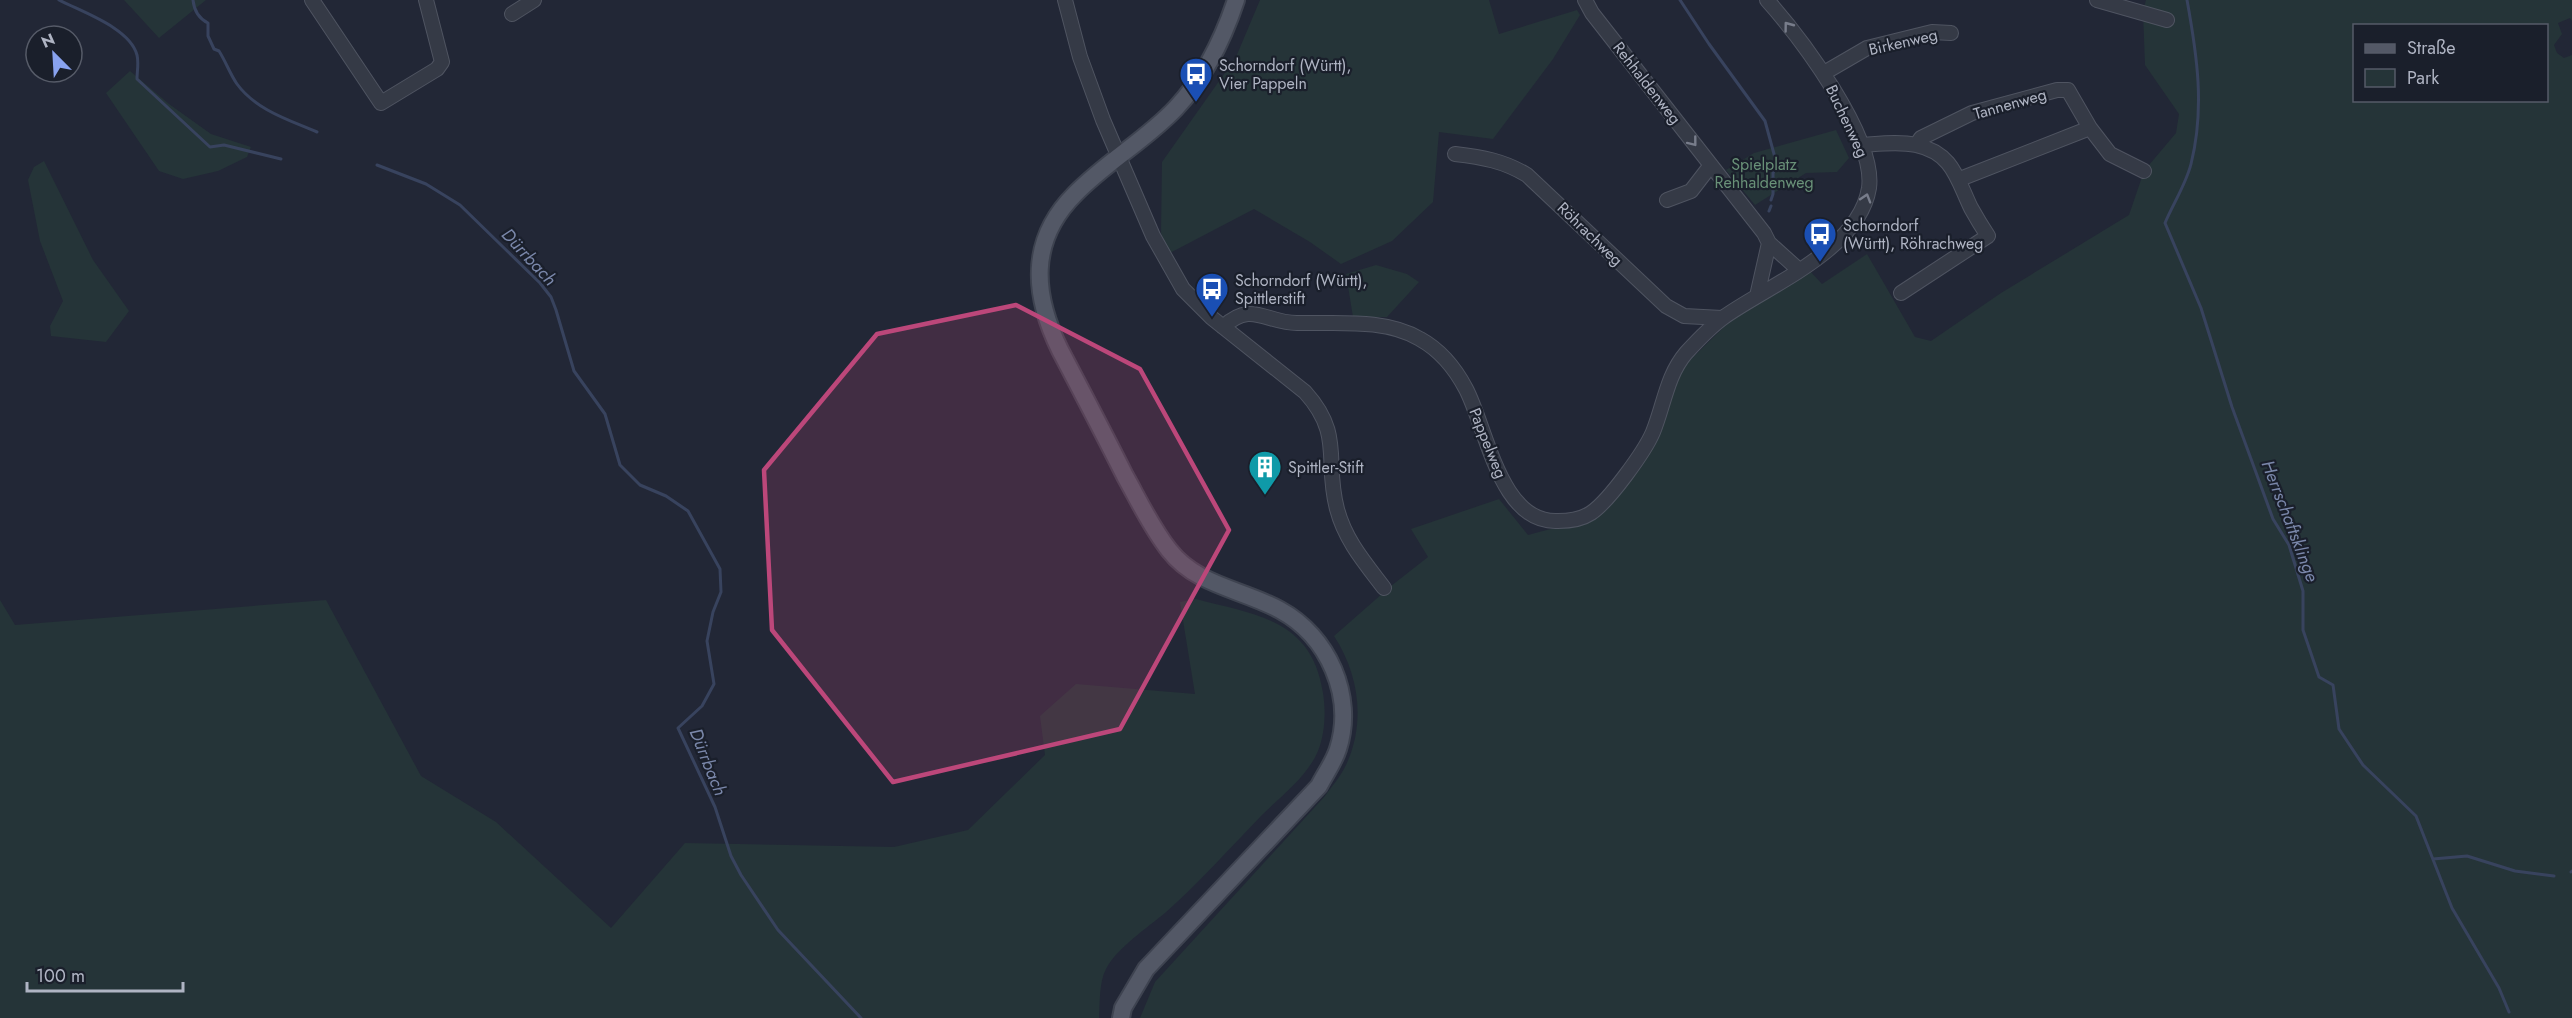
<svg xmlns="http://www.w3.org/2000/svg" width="2572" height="1018" font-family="Jost,sans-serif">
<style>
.green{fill:#253438;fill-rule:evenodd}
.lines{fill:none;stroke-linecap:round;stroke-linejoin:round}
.stream{stroke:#38435e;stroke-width:3}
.minor-casing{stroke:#4f5461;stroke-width:16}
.major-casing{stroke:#3e4350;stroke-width:20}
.minor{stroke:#353a46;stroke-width:14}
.major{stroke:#535866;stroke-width:16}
.oneway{stroke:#787d8b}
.marked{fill:#bc477a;fill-opacity:0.2;stroke:#bc477a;stroke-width:4.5;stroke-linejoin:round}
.labels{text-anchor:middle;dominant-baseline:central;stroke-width:4.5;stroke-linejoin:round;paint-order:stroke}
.street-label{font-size:16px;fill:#afb4c3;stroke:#1a1f2b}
.poi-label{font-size:16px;fill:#afb4c3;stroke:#1a1f2b;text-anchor:start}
.park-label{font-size:16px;fill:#699178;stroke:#1a1f2b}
.water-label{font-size:18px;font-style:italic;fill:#7a87aa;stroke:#1a1f2b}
</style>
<rect width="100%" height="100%" fill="#222736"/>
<path class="green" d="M124,0H206L159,38Z
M1260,0H1489L1499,34L1577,10L1580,15L1553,59L1493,139L1439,132L1433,202L1392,241L1341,264L1310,242L1254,209L1168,254L1161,233L1162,162L1236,57Z
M2146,0H2572V21L2570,18L2558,23L2562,34L2554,45L2557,53L2564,58L2572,55V1018H1140L1155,982L1325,796C1332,786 1341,776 1346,765C1366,723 1359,674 1334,636L1391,586L1428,557L1411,529L1499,499L1528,535L1584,520L1653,442L1683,367L1728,323L1809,270L1822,284L1867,254L1915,337L1931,341L2001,293L2129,215L2144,171L2176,133L2179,114L2145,65L2143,11ZM2354,26H2546V100H2354Z
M130,71L169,104L211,134L251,147L247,157L218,171L183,179L159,171L106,93Z
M1836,130L1849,158L1837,172L1806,173L1755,205L1726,170L1754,153Z
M44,161L93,260L129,311L106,342L51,336L50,326L63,301L40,241L28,180L34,167Z
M1376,265L1407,274L1419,282L1387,317H1353L1346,274Z
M1196,599C1256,615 1312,619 1323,693C1326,711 1325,734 1318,751C1307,777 1281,796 1261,816C1230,848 1199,883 1165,913C1148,927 1116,949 1106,969C1099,982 1100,1003 1099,1018H0V600L15,625L326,600L421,776L496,822L611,928L685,843L894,847L968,830L1045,755L1040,716L1076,684L1195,694L1180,602Z"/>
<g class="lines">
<path class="stream" d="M59,0C82,12 130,28 137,55C139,63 137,71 137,79L210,147L224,145L281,159
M193,0C194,10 198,18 208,23V36L214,49L219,51C226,62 230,74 237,84C256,110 289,120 317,132
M1680,0L1709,44L1765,121L1777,165L1773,173V194L1771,200
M2187,0C2197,55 2205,108 2191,164C2186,184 2173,204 2165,223L2201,308L2232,407L2273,519L2289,545L2303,591V630L2319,677L2333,685L2339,729L2363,765L2416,816L2452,908L2499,988L2509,1012
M377,165L426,184L460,205L540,283L551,297L556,310L574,371L605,414L620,465L640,485L666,496L688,511L720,569L721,592L713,612L707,641L714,684L702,706L678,728L715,807L731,856L741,875L778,930L861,1018
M1769,211L1771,206
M2433,859L2467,856L2515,871L2554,876
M2571,872L2572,871"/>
<g class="minor-casing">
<path id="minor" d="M312,0L381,103L437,69L442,62L426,0
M1065,0L1080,57L1103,120L1153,236L1183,289L1212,318L1305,392C1344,435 1324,461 1337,509C1345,540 1365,563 1384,588
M1585,0L1592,13L1764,233L1769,243L1757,296
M2097,0L2167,20
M512,14L534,0
M1824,73L1867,48L1932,32L1951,33
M2090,128L2110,154L2144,171
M1861,145C1878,144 1899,141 1916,145C1953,153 1957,179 1971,208C1976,217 1982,227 1988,236L1901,293
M1916,145L1921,138L1972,113L2057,90H2068L2090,128L1960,179
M1455,154C1482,157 1504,161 1527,175L1666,306L1684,316L1722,318
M1667,200L1691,191L1711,165
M1769,243L1799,270
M1223,327C1252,300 1265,323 1297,323C1337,324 1385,318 1420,339C1440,350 1456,370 1466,389C1487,429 1500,524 1558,521C1569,521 1582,519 1591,513C1609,501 1645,451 1653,432C1664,405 1667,375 1686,353C1697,341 1710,327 1724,317C1769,285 1859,250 1869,188C1876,137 1800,37 1767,0"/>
</g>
<g class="major-casing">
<path id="major" d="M1121,1018L1123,1008L1146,969L1319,786C1325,774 1334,762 1338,749C1355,696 1328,636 1280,610C1242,589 1197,586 1169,550C1151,527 1139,501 1125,476C1104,434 1082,392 1060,350C1033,295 1028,241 1075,194C1106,162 1146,140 1176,108C1205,77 1223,39 1236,0"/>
</g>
<use href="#minor" class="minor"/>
<use href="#major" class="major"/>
</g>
<defs><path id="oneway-chevron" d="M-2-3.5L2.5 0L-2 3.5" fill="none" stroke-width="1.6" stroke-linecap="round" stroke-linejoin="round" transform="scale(1.5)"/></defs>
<g class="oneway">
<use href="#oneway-chevron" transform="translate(1788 26) rotate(-127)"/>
<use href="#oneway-chevron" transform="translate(1693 142) rotate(52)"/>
<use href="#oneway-chevron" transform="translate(1866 198) rotate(-73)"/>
</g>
<path class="marked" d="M1016,305L1140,369L1229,530L1120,729L893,782L772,630L764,470L877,334Z"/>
<defs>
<g id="bus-pin" transform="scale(1.725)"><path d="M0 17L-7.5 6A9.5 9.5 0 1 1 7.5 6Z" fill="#1a4fb4" stroke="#1a1f2b"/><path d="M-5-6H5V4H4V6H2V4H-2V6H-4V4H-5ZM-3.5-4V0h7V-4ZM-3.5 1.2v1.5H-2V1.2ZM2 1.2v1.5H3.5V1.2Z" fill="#fff"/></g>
<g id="building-pin" transform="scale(1.725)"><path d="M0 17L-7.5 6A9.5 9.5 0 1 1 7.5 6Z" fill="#0f9aa8" stroke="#1a1f2b"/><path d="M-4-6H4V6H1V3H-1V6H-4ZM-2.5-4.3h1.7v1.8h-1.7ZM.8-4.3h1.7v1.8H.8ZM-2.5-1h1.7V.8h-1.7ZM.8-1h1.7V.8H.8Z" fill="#fff"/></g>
</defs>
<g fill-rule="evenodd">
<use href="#bus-pin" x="1196" y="74"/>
<use href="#bus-pin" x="1820" y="234"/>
<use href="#bus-pin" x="1212" y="289"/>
<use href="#building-pin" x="1265" y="467"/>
</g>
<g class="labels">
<g class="street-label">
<text transform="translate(1903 42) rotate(-13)">Birkenweg</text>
<text transform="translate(1647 83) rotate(52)">Rehhaldenweg</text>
<text transform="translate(2010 104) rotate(-16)">Tannenweg</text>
<text transform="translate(1847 121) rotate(65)">Buchenweg</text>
<text transform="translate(1590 234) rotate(44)">Röhrachweg</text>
<text transform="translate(1488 443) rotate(68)">Pappelweg</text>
</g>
<g class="poi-label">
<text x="1219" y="65">Schorndorf (Württ),<tspan x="1219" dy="18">Vier Pappeln</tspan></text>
<text x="1843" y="225">Schorndorf<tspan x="1843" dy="18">(Württ), Röhrachweg</tspan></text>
<text x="1235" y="280">Schorndorf (Württ),<tspan x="1235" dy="18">Spittlerstift</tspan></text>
<text x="1288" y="467">Spittler-Stift</text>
</g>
<g class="park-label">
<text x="1764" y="164">Spielplatz<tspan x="1764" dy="18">Rehhaldenweg</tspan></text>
</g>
<g class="water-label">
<text transform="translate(529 257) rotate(47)">Dürrbach</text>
<text transform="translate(2290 521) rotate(69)">Herrschaftsklinge</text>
<text transform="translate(708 762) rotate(68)">Dürrbach</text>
</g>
</g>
<rect x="2353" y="24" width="195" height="78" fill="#1a1f2b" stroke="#565b68" stroke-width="1.5"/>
<rect x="2365" y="44" width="30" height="9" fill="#535866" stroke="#565b68" stroke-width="1.5"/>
<text x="2407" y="54" font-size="18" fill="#afb4c3">Straße</text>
<rect x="2365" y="69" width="30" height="18" fill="#253438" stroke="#565b68" stroke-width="1.5"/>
<text x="2407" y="84" font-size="18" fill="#afb4c3">Park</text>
<g transform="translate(54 54) rotate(336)"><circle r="28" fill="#1a1f2b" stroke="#565b68" stroke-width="1.5"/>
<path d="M0-4.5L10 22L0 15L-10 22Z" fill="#88a2ef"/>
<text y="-9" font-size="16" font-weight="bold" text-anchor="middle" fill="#afb4c3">N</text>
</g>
<path d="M27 982v9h156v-9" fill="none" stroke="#afb4c3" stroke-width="3"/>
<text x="36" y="982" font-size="18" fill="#afb4c3" stroke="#1a1f2b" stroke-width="4.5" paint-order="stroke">100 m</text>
</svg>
